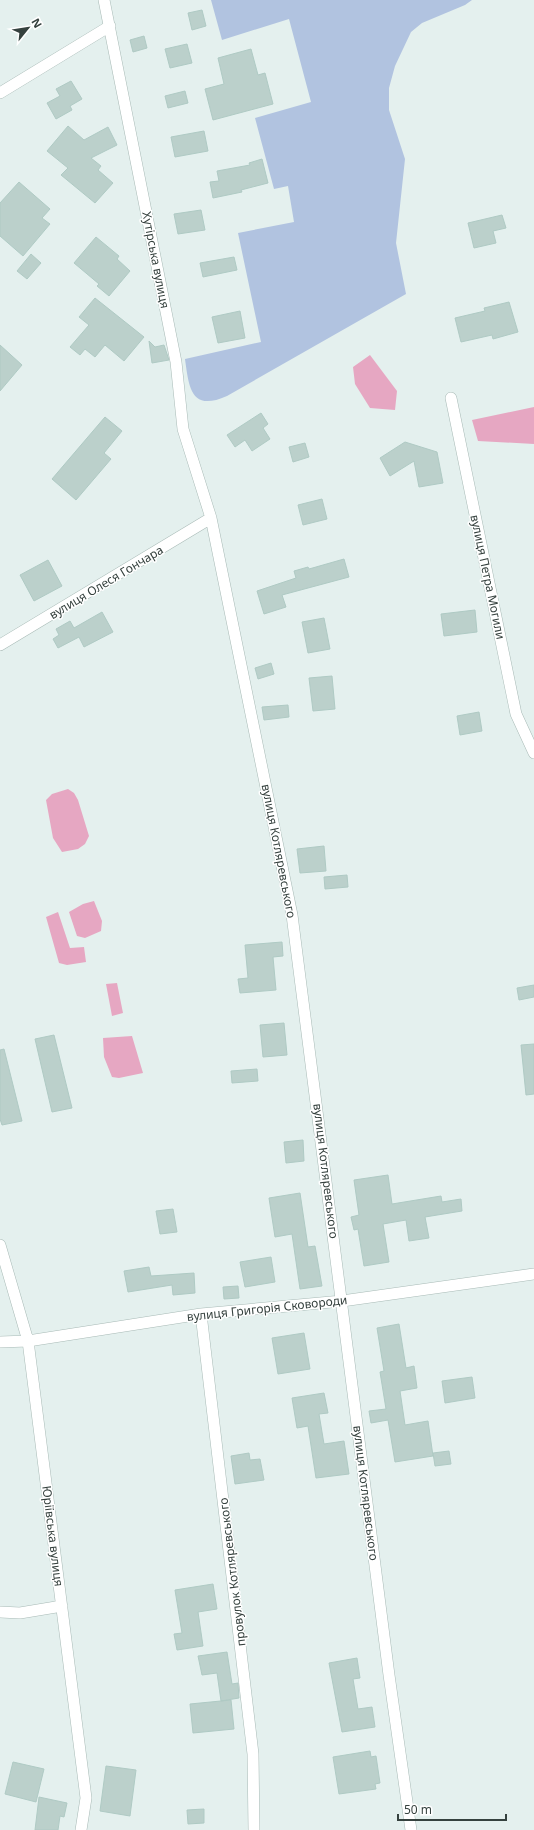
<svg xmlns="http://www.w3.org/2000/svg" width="534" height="1830" font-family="'Noto Sans',sans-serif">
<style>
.green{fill:#b1c3e0}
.water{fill:#e6a7c2}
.building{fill:#bbd0cb;stroke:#afcac4}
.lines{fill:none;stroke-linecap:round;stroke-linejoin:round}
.minor-casing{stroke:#a8bab6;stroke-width:12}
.minor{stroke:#fff;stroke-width:11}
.labels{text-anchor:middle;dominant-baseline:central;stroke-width:3;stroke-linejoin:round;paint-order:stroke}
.street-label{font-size:12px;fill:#35413e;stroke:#fff}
</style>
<rect width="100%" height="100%" fill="#e4f0ee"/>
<path class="green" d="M211,0H472L465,5L422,23L411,32L395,66L389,88V110L405,159L396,243L406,294L227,396C191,412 189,388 185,359L261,342L238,233L294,222L288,186L274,189L255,118L311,102L289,19L222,40Z"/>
<path class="water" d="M370,355L397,391L395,410L370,408L355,384L353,367Z
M534,407V444L478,441L472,420Z
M68,789L74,793L78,800L89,836L85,844L78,849L62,852L53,838L46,800L52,794Z
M94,901L102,921L101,931L85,938L77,936L69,912L83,904Z
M58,912L70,948L84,947L86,962L67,965L59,963L46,917Z
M117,983L123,1013L112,1016L106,984Z
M132,1036L143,1073L119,1078L112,1077L104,1057L103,1038Z"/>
<path class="building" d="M202,10L206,26L192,30L188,13Z
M144,36L147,48L133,52L130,40Z
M187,44L192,63L170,68L165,49Z
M251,49L258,75L265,73L273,104L213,120L205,89L224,84L218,58Z
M71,81L82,99L70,106L72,110L56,119L47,103L60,96L56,89Z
M185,91L188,103L168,108L165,96Z
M68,126L84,140L108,127L117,145L91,158L101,166L98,170L113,183L95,203L61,175L68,168L47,151Z
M204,131L208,151L175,157L171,137Z
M262,159L268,183L241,190L242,192L213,198L210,182L219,181L217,171L250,165L249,163Z
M19,182L50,209L42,218L50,224L23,256L0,236V203Z
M201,210L205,230L178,234L174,214Z
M502,215L506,228L493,231L496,243L474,248L468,223Z
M96,237L119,256L117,259L130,271L109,296L97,286L99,284L74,263Z
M31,254L41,263L27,279L17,271Z
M234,257L237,270L203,277L200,263Z
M95,298L144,337L124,361L105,345L95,357L85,349L80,355L70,347L89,325L79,317Z
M509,302L518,332L493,339L492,335L461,342L455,318L485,311L484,308Z
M240,311L245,338L218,343L212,317Z
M149,341L155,347L164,345L169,360L152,363Z
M0,345L22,365L0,391Z
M261,413L268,424L263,428L270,439L252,451L245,440L235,447L227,435Z
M105,417L122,431L104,453L111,459L76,500L52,479Z
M405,442L437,452L443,483L419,487L414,461L390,476L380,458Z
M305,443L309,457L293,462L289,447Z
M322,499L327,519L303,525L298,505Z
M344,559L349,577L282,595L286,607L264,614L257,591L296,578L294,571L308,567L309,569Z
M48,560L62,586L34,601L20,575Z
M475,610L477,632L444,636L441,614Z
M102,612L113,632L84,647L79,637L58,648L53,639L59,635L56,629L70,621L74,628Z
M324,618L330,649L308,653L302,622Z
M271,663L274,674L258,679L255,668Z
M332,676L335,709L313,711L309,678Z
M288,705L289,717L264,720L262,707Z
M479,712L482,731L460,735L457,716Z
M324,846L326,871L300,873L297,849Z
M347,875L348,887L325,889L324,877Z
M282,942L283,956L273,957L276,990L240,993L238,979L248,978L245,945Z
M534,985V997L519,1000L517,988Z
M284,1023L287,1055L263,1057L260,1025Z
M54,1035L72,1108L52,1112L35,1039Z
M534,1044V1094L526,1095L521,1045Z
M4,1049L22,1121L2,1125L0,1119V1050Z
M257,1069L258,1081L232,1083L231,1071Z
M303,1140L304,1161L286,1163L284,1142Z
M388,1175L392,1204L441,1196L442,1202L461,1199L462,1211L425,1217L429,1238L409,1241L406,1220L383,1224L389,1262L364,1266L358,1229L354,1230L351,1217L359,1215L354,1180Z
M300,1193L308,1247L315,1246L322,1286L300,1289L292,1234L275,1237L269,1198Z
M173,1209L177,1232L160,1234L156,1211Z
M271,1257L275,1282L245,1287L240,1262Z
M149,1267L151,1276L194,1273L195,1293L173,1295L172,1285L128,1292L124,1271Z
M238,1286L239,1298L224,1299L223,1287Z
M399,1324L406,1368L414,1366L417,1388L400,1391L405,1425L428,1421L433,1456L395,1462L388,1420L371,1423L369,1411L386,1409L380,1372L384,1371L377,1328Z
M304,1333L310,1369L278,1374L272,1338Z
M472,1377L475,1398L445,1403L442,1381Z
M324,1393L328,1413L319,1414L324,1444L344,1441L349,1474L316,1478L308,1426L297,1428L292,1398Z
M449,1451L451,1464L435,1466L433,1453Z
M249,1453L250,1460L260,1459L264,1480L235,1484L231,1456Z
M213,1584L217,1609L198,1612L203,1646L177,1650L174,1634L182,1633L175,1590Z
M227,1652L232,1684L238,1683L239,1698L221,1701L217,1673L202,1675L198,1656Z
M357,1658L360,1678L353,1679L358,1709L372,1707L375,1727L342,1732L329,1663Z
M231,1700L234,1729L193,1733L190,1704Z
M370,1751L371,1757L376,1756L380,1783L375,1784L376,1789L339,1794L333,1757Z
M13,1762L44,1769L36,1802L5,1794Z
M106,1766L136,1770L130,1816L100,1811Z
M39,1797L67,1803L64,1817L60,1816L58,1830H35Z
M204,1809V1823L188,1824L187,1810Z"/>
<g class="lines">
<g class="minor-casing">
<path id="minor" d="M104,0L176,362L183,429L211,518L292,915L389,1675L411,1830
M0,93L110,26
M451,398L516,714L534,753
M0,645L211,518
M0,1245L28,1341L86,1798L81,1830
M201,1314L253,1754L254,1830
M0,1342L28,1341L201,1314L342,1301L534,1274
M0,1612L20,1613L62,1606"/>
</g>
<use href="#minor" class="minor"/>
</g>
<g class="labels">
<g class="street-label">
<text transform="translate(156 260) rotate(79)">Хутірська вулиця</text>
<text transform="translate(488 577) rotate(78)">вулиця Петра Могили</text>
<text transform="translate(106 582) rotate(-31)">вулиця Олеся Гончара</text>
<text transform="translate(279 851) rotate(79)">вулиця Котляревського</text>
<text transform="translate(326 1171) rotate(83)">вулиця Котляревського</text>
<text transform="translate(267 1308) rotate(-6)">вулиця Григорія Сковороди</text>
<text transform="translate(366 1493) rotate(83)">вулиця Котляревського</text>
<text transform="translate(53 1536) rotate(83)">Юріївська вулиця</text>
<text transform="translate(232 1572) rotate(-97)">провулок Котляревського</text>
</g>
</g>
<g transform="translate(28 28) rotate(60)" stroke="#ffffff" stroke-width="3" paint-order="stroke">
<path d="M0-3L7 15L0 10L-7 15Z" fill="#35413e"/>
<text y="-6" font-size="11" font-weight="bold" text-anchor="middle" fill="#35413e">N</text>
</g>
<path d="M398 1814v6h108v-6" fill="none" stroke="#35413e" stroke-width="2"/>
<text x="404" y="1814" font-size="12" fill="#35413e" stroke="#ffffff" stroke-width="3" paint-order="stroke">50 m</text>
</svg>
